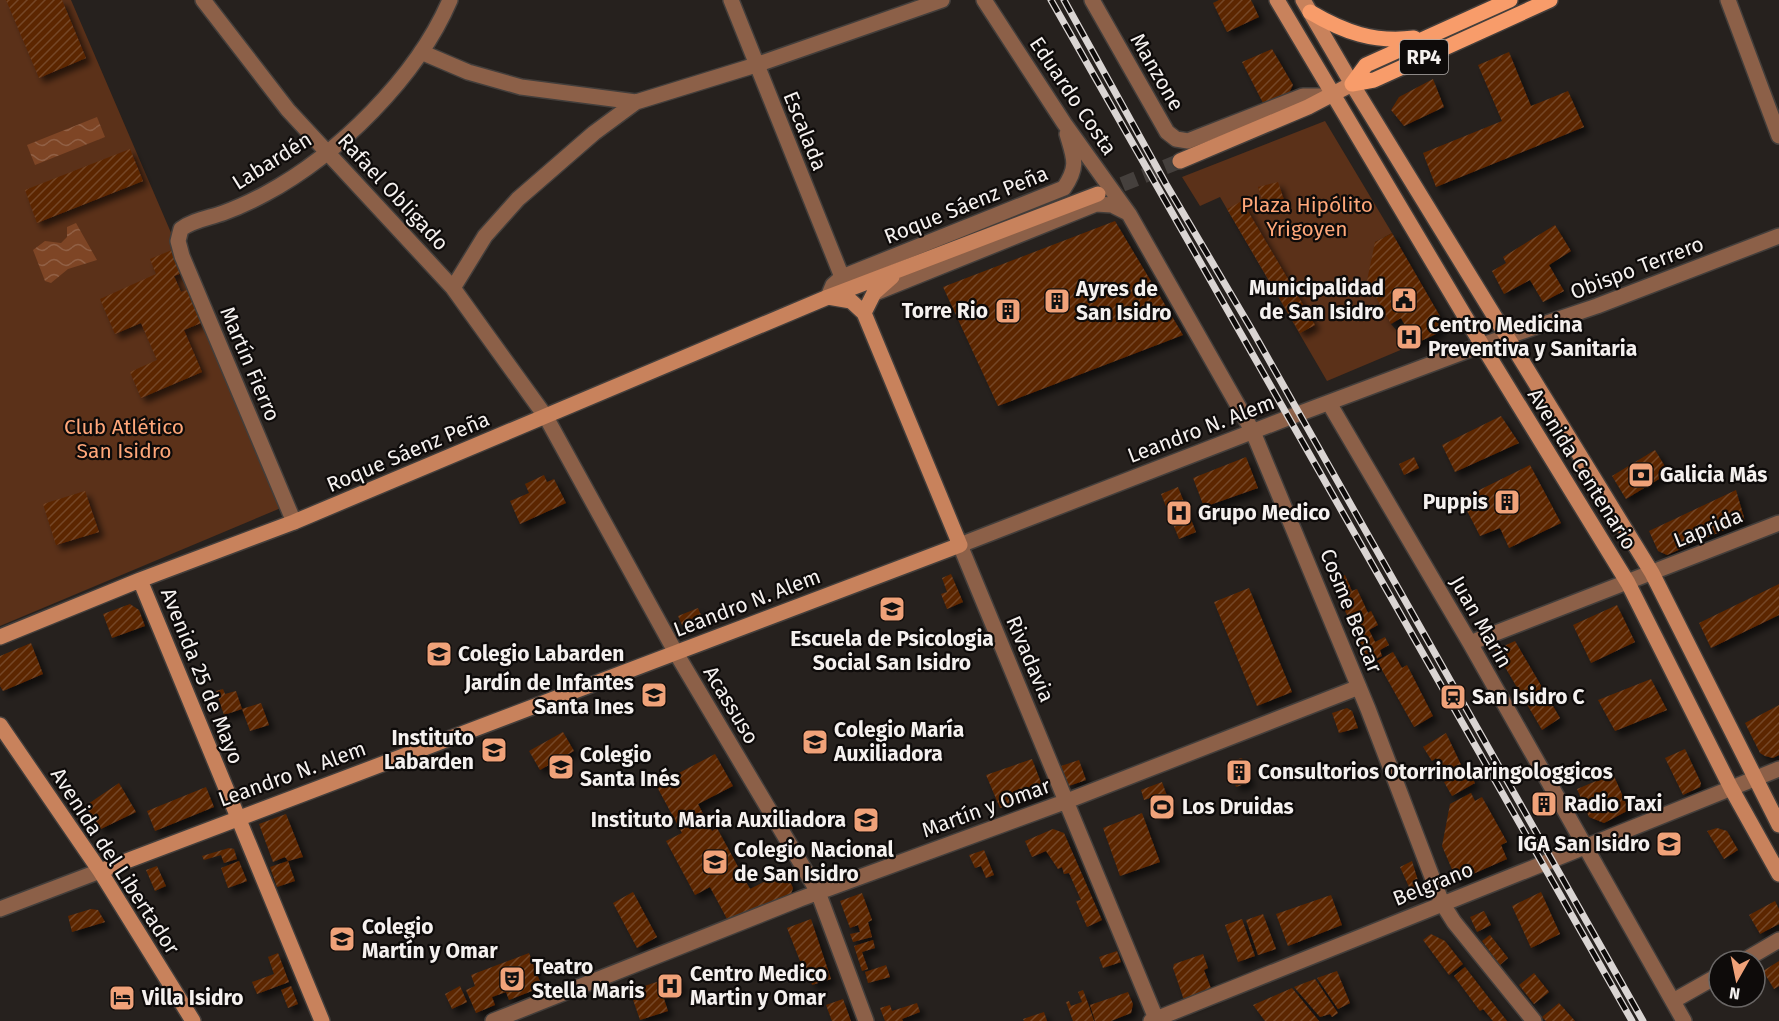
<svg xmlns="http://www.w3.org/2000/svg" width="1779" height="1021" font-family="'Fira Sans',sans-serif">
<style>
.park{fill:#5b3119}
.water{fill:url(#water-waves)}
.building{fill:url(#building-hatch);filter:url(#shadow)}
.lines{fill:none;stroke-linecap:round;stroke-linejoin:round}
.secondary-tunnel{stroke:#45403d;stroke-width:15;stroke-dasharray:15 8;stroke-linecap:butt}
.street-casing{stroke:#433e3b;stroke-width:18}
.secondary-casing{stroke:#433e3b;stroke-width:18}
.primary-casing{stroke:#433e3b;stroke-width:18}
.street{stroke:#8c6048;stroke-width:15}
.secondary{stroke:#c8825c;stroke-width:15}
.primary{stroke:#f89c6a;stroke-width:15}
.rail-casing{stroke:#dad5d3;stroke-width:7}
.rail{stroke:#0e0b0a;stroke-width:4.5;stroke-dasharray:14;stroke-linecap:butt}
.labels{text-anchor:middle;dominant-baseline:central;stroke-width:4.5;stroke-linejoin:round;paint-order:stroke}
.shield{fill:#0e0b0a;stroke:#b0acaa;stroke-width:1.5}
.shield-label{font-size:20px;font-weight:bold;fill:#f5f1ef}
.street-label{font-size:21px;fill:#f5f1ef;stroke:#0e0b0a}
.park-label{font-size:21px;fill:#ffa779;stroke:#0e0b0a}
.poi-label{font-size:21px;font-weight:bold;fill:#f5f1ef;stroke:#0e0b0a;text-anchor:start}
</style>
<defs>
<pattern id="water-waves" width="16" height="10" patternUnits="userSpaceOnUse" patternTransform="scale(1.5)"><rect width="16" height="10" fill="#7e4525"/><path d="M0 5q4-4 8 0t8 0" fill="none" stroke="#916045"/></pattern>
<pattern id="building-hatch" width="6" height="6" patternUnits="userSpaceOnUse" patternTransform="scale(1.5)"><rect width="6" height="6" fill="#5c2601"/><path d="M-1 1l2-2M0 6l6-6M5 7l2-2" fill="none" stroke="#744626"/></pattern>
<filter id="shadow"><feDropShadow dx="5" dy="5" stdDeviation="3" flood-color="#0009"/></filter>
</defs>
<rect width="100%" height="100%" fill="#26211e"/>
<path class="park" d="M0,0H71L288,505L0,626Z
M1325,121L1392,233L1375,242L1391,324L1410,346L1327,381L1220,197L1200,206L1182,177Z"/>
<path class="water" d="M97,117L105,137L35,165L27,145Z
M76,223L97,260L68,269L51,283L45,281L33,250L45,241L61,243L67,237V227Z"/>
<path class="building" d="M6,0H62L86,58L39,78Z
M1219,0H1251L1259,17L1227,32L1213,3Z
M1272,49L1293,85L1289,93L1263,103L1242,62Z
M1509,52L1531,106L1568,91L1584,127L1436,187L1423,153L1502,121L1478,65Z
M1433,79L1444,107L1404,126L1391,110L1399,97Z
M130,149L143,181L37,223L25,190Z
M1278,182L1284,200L1264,206L1258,187Z
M1242,201L1315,325L1300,333L1227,209Z
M1115,221L1183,335L998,406L943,287Z
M1555,225L1571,251L1549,265L1564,291L1543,302L1530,280L1504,294L1492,271L1506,263L1503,257Z
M1392,233L1441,318L1440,330L1436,334L1410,346L1400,335L1408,331L1401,318L1391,324L1367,281L1375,242Z
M172,250L182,273L174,276L181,292L187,290L201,323L184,330L202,372L141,398L130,372L157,360L141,323L115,334L100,299L156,274L150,259Z
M1501,416L1519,443L1455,472L1442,445Z
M1655,450L1669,473L1626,499L1612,476Z
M1246,457L1258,488L1204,507L1193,478Z
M1414,457L1419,468L1404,475L1399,464Z
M1530,465L1561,523L1509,548L1500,528L1480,536L1461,499Z
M544,475L547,482L554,479L566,503L520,524L510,501L529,493L525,484Z
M1178,487L1196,532L1179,539L1161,494Z
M1736,490L1745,521L1667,555L1658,551L1649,531Z
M85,491L99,532L56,545L43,504Z
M951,574L963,602L947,609L941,594L947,592L942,578Z
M1345,575L1352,591L1357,589L1368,613L1371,611L1378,625L1369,630L1375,642L1385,637L1389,645L1380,650L1382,656L1369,662L1331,581Z
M1779,584V615L1711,648L1699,623Z
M1249,588L1292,692L1257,706L1214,602Z
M130,604L139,610L145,626L112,638L103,614Z
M1617,605L1635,642L1591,663L1573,625Z
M698,608L703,620L689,627L682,625L678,616Z
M1515,641L1560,718L1542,730L1495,650Z
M31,643L43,674L3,691L0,686V656Z
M1393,652L1402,668L1407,665L1433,716L1414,727L1377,661Z
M1651,679L1667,710L1615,731L1598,700Z
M223,689L225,694L236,691L242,709L224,715L216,691Z
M261,703L269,725L250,731L242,709Z
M1779,705V755L1773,758L1765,756L1760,753L1745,723Z
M1347,708L1352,711L1358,728L1339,733L1332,713Z
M563,732L574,751L540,770L529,751Z
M1446,733L1464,771L1467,769L1475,783L1452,796L1444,782L1448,780L1436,758L1432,761L1423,747Z
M1685,749L1701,783L1700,787L1683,795L1665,758Z
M715,754L733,786L698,804L712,831L717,828L750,889L785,871L793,888L791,894L727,919L710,887L695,895L666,841L682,833L656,785Z
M1242,758L1250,782L1236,787L1228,762Z
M1032,759L1045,793L1000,808L986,775Z
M1079,760L1086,780L1069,786L1061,766Z
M1613,774L1629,810L1604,823L1589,817L1577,789Z
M1162,782L1174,815L1158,820L1150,798L1144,800L1141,790Z
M119,783L136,812L101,829L85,806Z
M206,787L214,807L155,831L147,811Z
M1471,793L1475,801L1482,797L1507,842L1501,845L1507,859L1457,881L1442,846L1450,804Z
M1142,813L1160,862L1120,876L1103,828Z
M286,814L303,857L288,861L285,857L273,862L259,824Z
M1717,828L1727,831L1738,850L1724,859L1707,831Z
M1053,829L1064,833L1102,920L1087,927L1076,901L1081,900L1069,873L1064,874L1062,867L1058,869L1046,851L1032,857L1025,841Z
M229,848L234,849L237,859L224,863L221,855L204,860L202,856Z
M984,850L994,875L986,878L981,866L975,868L969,855Z
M239,861L247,881L228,888L221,868Z
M288,861L295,881L277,887L270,867Z
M1412,861L1422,894L1413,896L1400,867Z
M157,866L166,886L155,891L146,870Z
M633,892L657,937L637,948L613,903Z
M1541,892L1560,934L1531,948L1512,906Z
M862,893L872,920L868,922L872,937L853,942L850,934L860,932L858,925L850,928L840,901Z
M1331,895L1342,925L1288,946L1276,914Z
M1775,901L1779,909V924L1760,934L1749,915Z
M91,909L98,910L105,922L72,932L68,916Z
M1484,911L1491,925L1477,932L1470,917Z
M1263,914L1276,949L1258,955L1246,920Z
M811,919L831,979L812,985L805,964L802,966L787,928Z
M1242,919L1255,956L1238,962L1225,925Z
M1431,934L1445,941L1463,964L1449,975L1423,940Z
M1490,935L1508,958L1500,965L1482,941Z
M873,940L875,948L862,952L868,969L862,971L854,946Z
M1117,951L1121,962L1103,968L1099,957Z
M278,953L289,982L257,994L252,982L274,974L268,957Z
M529,953L542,987L509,1000L506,992L492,997L495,1005L476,1013L466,990L475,986L471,975Z
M1203,954L1208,968L1204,970L1214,996L1186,1006L1173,968L1174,964Z
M1779,961V986L1774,989L1763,971Z
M886,965L890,977L868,983L865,972Z
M1465,967L1492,1002L1507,1021H1493L1483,1009L1480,1011L1454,976Z
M1337,971L1350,1003L1338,1009L1317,978Z
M1534,973L1549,992L1534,1004L1519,985Z
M677,975L682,990L663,996L668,1011L640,1020L630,991Z
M1315,979L1338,1013L1332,1017L1330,1014L1320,1017L1294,987Z
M291,986L298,1004L288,1008L281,990Z
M460,986L467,1002L452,1009L445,994Z
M1292,988L1319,1021H1265L1253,1005Z
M1083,990L1089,1006L1094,1021H1073L1066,1002L1069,1001L1071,1006L1082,1002L1078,992Z
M1128,992L1133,1004L1131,1013L1111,1021H1095L1090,1005Z
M843,999L851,1021H832L826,1005Z
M917,1003L920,1012L902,1019L903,1021H885L880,1008L890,1005L892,1011Z
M1559,1003L1575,1021H1546L1542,1017Z
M1044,1012L1047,1021H1024L1023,1019Z"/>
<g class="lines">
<path class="secondary-tunnel" d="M1101,193L1180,161"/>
<g class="street-casing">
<path id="street" d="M203,0L288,110L453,288L546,417L676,653L818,892L866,1021
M731,0L842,277
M984,0L1064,123L1129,214L1253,432L1368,709L1442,903L1454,922L1534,1021
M1092,0L1167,132L1176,139L1188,141L1303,96H1331
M1728,0L1779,136
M421,52L468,72L521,87L636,102
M453,288L485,236L518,199L594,133L636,102L756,65L942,0
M875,293L1096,204L1112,205L1126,212
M828,297L833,285L842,277L1064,188C1079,166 1074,158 1067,134
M1329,403L1470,643L1684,1021
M294,522L182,256L178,241L181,229C193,220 209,218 223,213C237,208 252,201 265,194C338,155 417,77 450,0
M1470,643L1779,523
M0,909L100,871
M1743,961L1779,940
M1673,1001L1719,975
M493,1021L800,899L1067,801L1359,687
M1151,1021L1779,769
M1157,1021L960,545L1298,414L1482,345L1597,306L1779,236"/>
</g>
<g class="secondary-casing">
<path id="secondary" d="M1277,0L1482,345L1628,583L1731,788L1779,874
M1303,0L1352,84L1652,573L1779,825
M1180,161L1308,107L1352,84
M864,313L874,293L892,277
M140,580L322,1021
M0,637L140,580L294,522L828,297L1098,194
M0,725L100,871L193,1021
M100,871L960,545L864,313L851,301L828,297"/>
</g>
<g class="primary-casing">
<path id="primary" d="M1310,12C1344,32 1374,43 1414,38
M1352,84L1374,80L1550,0
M1352,84L1366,65L1510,0"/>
</g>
<use href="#street" class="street"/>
<use href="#secondary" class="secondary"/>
<use href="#primary" class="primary"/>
<g class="rail-casing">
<path id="rail" d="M1051,0L1632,1021
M1064,0L1166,184L1252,330L1643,1021"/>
</g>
<use href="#rail" class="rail"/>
</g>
<defs>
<g id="civic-square" transform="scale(1.35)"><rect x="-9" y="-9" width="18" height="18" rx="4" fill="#f0a279" stroke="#0e0b0a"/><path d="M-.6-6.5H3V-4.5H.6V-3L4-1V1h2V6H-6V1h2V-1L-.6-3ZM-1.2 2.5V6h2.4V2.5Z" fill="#111"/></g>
<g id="building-square" transform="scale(1.35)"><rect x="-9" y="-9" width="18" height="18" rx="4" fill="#f0a279" stroke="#0e0b0a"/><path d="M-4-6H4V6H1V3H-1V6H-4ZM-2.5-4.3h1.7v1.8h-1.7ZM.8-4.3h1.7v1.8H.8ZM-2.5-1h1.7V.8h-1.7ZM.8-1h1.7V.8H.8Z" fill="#111"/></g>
<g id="hospital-square" transform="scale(1.35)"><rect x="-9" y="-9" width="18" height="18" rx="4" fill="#f0a279" stroke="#0e0b0a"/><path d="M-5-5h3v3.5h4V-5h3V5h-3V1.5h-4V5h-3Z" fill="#111"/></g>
<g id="bank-square" transform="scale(1.35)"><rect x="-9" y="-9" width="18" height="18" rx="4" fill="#f0a279" stroke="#0e0b0a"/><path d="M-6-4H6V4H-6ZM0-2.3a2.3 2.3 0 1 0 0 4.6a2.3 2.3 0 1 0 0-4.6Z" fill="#111"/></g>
<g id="school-square" transform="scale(1.35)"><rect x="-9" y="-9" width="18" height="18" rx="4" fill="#f0a279" stroke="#0e0b0a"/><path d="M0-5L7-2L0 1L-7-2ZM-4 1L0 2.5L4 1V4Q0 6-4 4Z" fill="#111"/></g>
<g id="station-square" transform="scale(1.35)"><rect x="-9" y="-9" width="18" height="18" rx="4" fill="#f0a279" stroke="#0e0b0a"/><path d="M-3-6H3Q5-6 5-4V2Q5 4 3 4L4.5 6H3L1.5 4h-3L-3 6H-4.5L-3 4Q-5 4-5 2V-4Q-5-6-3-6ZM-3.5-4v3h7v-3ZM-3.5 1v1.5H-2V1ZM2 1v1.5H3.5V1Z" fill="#111"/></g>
<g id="stadium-square" transform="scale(1.35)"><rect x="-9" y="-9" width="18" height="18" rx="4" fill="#f0a279" stroke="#0e0b0a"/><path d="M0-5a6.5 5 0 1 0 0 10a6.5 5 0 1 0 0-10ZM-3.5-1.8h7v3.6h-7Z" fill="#111"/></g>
<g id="university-square" transform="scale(1.35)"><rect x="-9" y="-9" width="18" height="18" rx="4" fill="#f0a279" stroke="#0e0b0a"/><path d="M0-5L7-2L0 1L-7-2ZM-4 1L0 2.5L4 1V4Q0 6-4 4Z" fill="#111"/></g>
<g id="theatre-square" transform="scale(1.35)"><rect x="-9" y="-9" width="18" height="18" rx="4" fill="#f0a279" stroke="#0e0b0a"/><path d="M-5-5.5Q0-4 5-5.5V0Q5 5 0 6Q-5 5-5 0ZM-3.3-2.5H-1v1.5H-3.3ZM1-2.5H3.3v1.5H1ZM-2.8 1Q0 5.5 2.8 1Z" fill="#111"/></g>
<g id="hotel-square" transform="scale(1.35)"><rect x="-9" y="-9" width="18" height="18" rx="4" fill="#f0a279" stroke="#0e0b0a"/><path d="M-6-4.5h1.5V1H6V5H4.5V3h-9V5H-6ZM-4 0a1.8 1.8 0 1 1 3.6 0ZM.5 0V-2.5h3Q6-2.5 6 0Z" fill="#111"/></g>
</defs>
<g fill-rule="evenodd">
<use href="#civic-square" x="1404" y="300"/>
<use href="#building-square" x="1057" y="301"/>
<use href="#building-square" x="1008" y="311"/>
<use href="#hospital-square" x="1409" y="337"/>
<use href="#bank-square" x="1641" y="475"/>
<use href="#building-square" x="1507" y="502"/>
<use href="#hospital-square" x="1179" y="513"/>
<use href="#school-square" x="892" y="609"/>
<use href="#school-square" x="439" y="654"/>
<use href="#school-square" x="654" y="695"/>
<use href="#station-square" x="1453" y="697"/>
<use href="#school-square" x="815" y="742"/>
<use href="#school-square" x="494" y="750"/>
<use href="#school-square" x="561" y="767"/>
<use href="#building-square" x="1239" y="772"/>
<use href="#building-square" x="1544" y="804"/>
<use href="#stadium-square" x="1162" y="807"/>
<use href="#school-square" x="866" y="820"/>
<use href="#university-square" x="1669" y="844"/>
<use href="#university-square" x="715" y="862"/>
<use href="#school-square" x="342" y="939"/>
<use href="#theatre-square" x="512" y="979"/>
<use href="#hospital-square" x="670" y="986"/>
<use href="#hotel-square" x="122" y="998"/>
</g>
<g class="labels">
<rect class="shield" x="1400" y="40" width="48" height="34" rx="4.5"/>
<g class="shield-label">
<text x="1424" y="57">RP4</text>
</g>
<g class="street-label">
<text transform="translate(1157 72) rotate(60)">Manzone</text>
<text transform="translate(1073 96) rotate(56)">Eduardo Costa</text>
<text transform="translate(805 131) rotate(68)">Escalada</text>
<text transform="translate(272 161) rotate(-32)">Labardén</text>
<text transform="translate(393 192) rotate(47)">Rafael Obligado</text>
<text transform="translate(966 205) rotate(-22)">Roque Sáenz Peña</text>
<text transform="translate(1637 268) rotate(-21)">Obispo Terrero</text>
<text transform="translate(250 364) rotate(67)">Martín Fierro</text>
<text transform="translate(1201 429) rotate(-21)">Leandro N. Alem</text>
<text transform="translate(408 452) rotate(-23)">Roque Sáenz Peña</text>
<text transform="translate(1582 469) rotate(58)">Avenida Centenario</text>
<text transform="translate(1708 528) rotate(-22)">Laprida</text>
<text transform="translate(747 603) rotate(-21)">Leandro N. Alem</text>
<text transform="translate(1351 611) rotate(68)">Cosme Beccar</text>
<text transform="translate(1481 622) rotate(60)">Juan Marín</text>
<text transform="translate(1030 659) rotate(67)">Rivadavia</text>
<text transform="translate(202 676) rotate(68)">Avenida 25 de Mayo</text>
<text transform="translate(731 705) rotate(59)">Acassuso</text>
<text transform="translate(292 774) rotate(-20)">Leandro N. Alem</text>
<text transform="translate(986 808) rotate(-20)">Martín y Omar</text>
<text transform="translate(115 861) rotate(57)">Avenida del Libertador</text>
<text transform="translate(1433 884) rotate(-22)">Belgrano</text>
</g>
<g class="park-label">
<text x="1307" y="205">Plaza Hipólito<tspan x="1307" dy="24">Yrigoyen</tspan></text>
<text x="124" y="427">Club Atlético<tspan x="124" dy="24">San Isidro</tspan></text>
</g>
<g class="poi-label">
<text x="1384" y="288" text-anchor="end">Municipalidad<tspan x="1384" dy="24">de San Isidro</tspan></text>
<text x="1076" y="289">Ayres de<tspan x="1076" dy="24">San Isidro</tspan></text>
<text x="988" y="311" text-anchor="end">Torre Rio</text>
<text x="1428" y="325">Centro Medicina<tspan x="1428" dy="24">Preventiva y Sanitaria</tspan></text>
<text x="1660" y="475">Galicia Más</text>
<text x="1488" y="502" text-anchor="end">Puppis</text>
<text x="1198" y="513">Grupo Medico</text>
<text x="892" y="639" text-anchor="middle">Escuela de Psicologia<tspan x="892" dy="24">Social San Isidro</tspan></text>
<text x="458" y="654">Colegio Labarden</text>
<text x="634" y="683" text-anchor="end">Jardín de Infantes<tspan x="634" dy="24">Santa Ines</tspan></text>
<text x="1472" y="697">San Isidro C</text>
<text x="834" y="730">Colegio María<tspan x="834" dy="24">Auxiliadora</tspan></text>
<text x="474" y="738" text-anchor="end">Instituto<tspan x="474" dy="24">Labarden</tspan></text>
<text x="580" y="755">Colegio<tspan x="580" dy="24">Santa Inés</tspan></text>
<text x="1258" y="772">Consultorios Otorrinolaringologgicos</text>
<text x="1564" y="804">Radio Taxi</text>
<text x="1182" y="807">Los Druidas</text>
<text x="846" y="820" text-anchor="end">Instituto Maria Auxiliadora</text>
<text x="1650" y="844" text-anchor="end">IGA San Isidro</text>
<text x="734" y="850">Colegio Nacional<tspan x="734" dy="24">de San Isidro</tspan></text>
<text x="362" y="927">Colegio<tspan x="362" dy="24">Martín y Omar</tspan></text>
<text x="532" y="967">Teatro<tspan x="532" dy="24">Stella Maris</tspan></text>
<text x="690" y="974">Centro Medico<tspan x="690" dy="24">Martin y Omar</tspan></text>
<text x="142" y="998">Villa Isidro</text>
</g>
</g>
<g transform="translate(1737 979) rotate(189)"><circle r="28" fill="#0e0b0a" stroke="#6a6766" stroke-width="1.5"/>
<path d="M0-4.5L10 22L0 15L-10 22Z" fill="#f0a279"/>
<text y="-9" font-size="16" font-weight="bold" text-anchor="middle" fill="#f5f1ef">N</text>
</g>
</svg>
